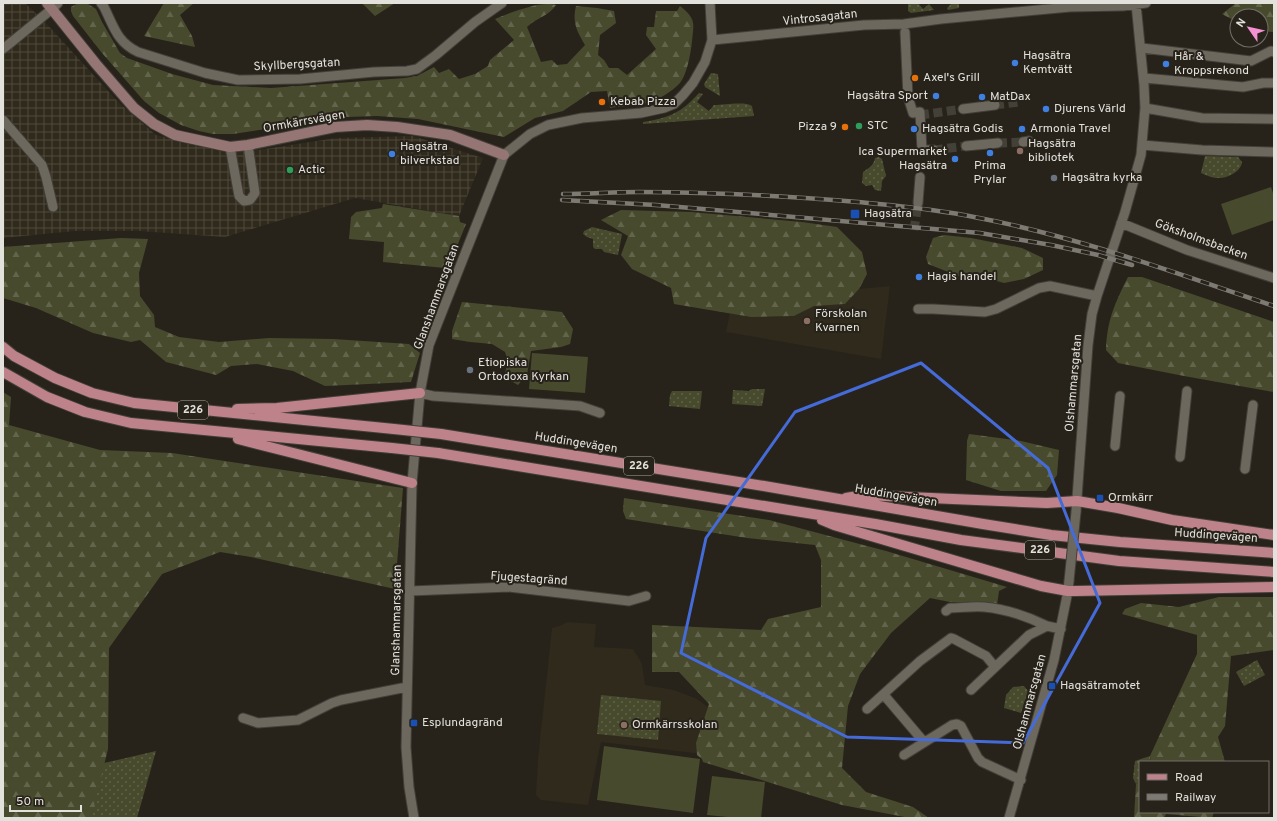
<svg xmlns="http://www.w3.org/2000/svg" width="1277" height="821" font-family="Overpass,sans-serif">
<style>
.built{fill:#302a1c}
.industrial{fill:url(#industrial-grid)}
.grass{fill:url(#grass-dots)}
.forest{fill:url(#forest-firs)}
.garden{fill:#484a2d}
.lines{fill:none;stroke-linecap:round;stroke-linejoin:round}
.street-tunnel{stroke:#434038;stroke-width:9;stroke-dasharray:9 4.5;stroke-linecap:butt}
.street-casing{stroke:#433f39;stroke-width:11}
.secondary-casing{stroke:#433f39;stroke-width:12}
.primary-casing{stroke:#433f39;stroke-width:12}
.street{stroke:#6c685e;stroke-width:9}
.secondary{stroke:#957674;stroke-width:10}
.primary{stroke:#be838a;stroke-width:10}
.rail-casing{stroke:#7d7a73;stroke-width:4.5}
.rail{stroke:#27231b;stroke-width:3;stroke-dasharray:9;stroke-linecap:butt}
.street-bridge-casing{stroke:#433f39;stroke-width:11;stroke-linecap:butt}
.primary-bridge-casing{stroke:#433f39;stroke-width:12;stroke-linecap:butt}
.street-bridge{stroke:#6c685e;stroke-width:9}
.primary-bridge{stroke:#be838a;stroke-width:10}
.marked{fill:none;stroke:#456bd9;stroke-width:3;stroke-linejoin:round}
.shop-dot{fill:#3f7fe0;stroke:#27231b;stroke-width:1.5}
.food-dot{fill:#e8710a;stroke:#27231b;stroke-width:1.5}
.leisure-dot{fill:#2e9e5b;stroke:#27231b;stroke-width:1.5}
.education-dot{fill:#8d6e63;stroke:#27231b;stroke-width:1.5}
.worship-dot{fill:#6b7280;stroke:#27231b;stroke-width:1.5}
.transit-dot{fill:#1a4fb4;stroke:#27231b;stroke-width:1.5}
.labels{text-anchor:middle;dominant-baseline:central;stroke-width:4;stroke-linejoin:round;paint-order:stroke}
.shield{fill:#27231b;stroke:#aba8a1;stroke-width:1}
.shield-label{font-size:11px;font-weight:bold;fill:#e3e1db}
.street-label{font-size:12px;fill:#e3e1db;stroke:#27231b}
.poi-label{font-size:12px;fill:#e3e1db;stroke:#27231b;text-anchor:start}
</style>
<defs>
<pattern id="industrial-grid" width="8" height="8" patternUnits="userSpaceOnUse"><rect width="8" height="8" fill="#302a1c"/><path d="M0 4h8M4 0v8" fill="none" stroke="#4e493c"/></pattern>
<pattern id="grass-dots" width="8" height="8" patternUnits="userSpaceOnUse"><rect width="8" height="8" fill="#484a2d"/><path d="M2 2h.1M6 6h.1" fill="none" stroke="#62644b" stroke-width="1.8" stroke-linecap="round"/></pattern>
<pattern id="forest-firs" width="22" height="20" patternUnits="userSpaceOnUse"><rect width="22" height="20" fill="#484a2d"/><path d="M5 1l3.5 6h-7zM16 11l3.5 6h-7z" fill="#62644b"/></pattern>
</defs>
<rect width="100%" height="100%" fill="#27231b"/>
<path class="built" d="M890,286L881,359L726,332L730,313L751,317L794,316L814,306L845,304L859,289Z
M567,622L596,624L594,647L633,649L642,664L645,685L674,690L697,699L708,707L703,754L601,742L588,805L541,800L536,795L538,759L552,628L562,625Z"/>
<path class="industrial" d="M3,3H25L45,22L119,103L156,135L224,151H253L336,138L413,136L483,158L459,216L355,198L225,237L139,231H75L3,238Z"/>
<path class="grass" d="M908,3H918L923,9L929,4L934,10L911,13L908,11Z
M952,3H959V8L948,10L947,8Z
M711,73L718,74L720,96L705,87L704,84Z
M699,93L703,94L697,102L709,111L714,105C724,105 745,101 752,106L754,116L643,124V122C669,118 681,113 699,93Z
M1205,156L1238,157L1242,162C1241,172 1226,179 1217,178C1212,178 1206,175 1201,173Z
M879,157L882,159L886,176L882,181L881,191L875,190L872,185L866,186L862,183L863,172C869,168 874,165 875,158Z
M592,227L622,234L618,255L604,252L602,249H595L593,247V239L587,237L583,234L584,231Z
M752,389H765L762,406L732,404L733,390L749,391Z
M672,391H702L700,409L669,406L670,395Z
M1257,660L1265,675L1244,686L1236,672Z
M1024,686L1028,691L1021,713L1004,708L1006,695L1013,687Z
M601,695L661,701L658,740L597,734Z
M3,701L100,764L156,751L137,818H3Z
M1150,756L1151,762H1140V782L1136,784L1133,778L1135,761Z"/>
<path class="forest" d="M78,3L88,4L96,9L102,22L120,53L127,58L172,74L213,85L271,88L405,78L417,76L434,67L439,73L449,69L459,79L475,74L488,66L490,60L514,40L495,19C509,13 541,0 556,5C549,16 536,18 527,27L541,62L552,60L557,65L567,64L585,45C577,31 572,23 576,6L597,8L614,11L616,23L600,35L598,55L604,60L609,68H618L627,75L656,49L646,35L647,27H654L656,11H677L680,6C696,19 694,22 692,41C691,52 687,76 679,84C671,92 658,100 647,103C635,106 622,106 610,108L607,91L591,92L563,111L535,118L504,137L418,119L377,116L346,117L233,134H213L199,131L181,125L159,113L144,101L102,53L73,16L71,11V7Z
M164,3H194L180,15L192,36L195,47L144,36Z
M362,3H395L375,16Z
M1236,3H1274V32L1261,31V16H1237V22L1222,14Z
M383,204L459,216L460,222L466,224L445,276V268L383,262L384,242L349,239L351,217L356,212L382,208Z
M621,210L691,212L802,222L837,227L862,252L867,274L859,289L845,304L814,306L794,316L751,317L674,304L671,288L632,269L621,255L628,236L601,220Z
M944,235L971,238L1022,248L1043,258V270L1024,279L1004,283L986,278L961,277L928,264L926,257L933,238Z
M121,238L148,239L139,273L140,296L154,315L155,327L179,337L219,342L269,338L333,339L409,344L420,353L411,382L325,386L293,371L257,364L231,366L216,375L166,362L140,340L131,342L93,333L36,308L3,298V247Z
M1128,277H1142L1274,322V392L1184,376L1118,363L1106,350C1107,320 1115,303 1128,277Z
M462,302L562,312L573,329L570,344L561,347L531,351L527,375L518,385L504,377L508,361L505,352L492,344L470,342L452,339V331Z
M3,392L11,397L9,425L100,450L172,453L403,488L395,589L251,557L220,552L162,574L109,648L108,749L91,818H3Z
M969,434L1021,441L1059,450L1057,475L1046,491H1001L966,480L967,441Z
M624,498L769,520L886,551L1007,587L999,591L997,605L950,602L930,598L891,633L860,674L848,706L842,768L866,792L913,807L929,818H910L842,805L703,762L702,759L697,755L696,743L709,704L679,672H652V625L761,630L768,619L821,607V560L815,545L747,538L626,519L623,511Z
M1219,597H1274V650L1231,656L1225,726L1218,737L1225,762H1151L1150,756L1197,654V635L1122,614L1125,609L1141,603L1179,607Z
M1140,782V812H1214L1212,818L1166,814L1164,818H1134L1136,784Z"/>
<path class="garden" d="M1271,187L1274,196V220L1232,235L1221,204Z
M532,353L588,357L585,393L529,389Z
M604,746L700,759L693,813L597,800Z
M712,776L765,782L761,818H738L707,815Z"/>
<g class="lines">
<path class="street-tunnel" d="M995,105L1019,102
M920,115L963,109
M998,143L1023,142
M934,150L966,146
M914,230L918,203"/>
<g class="street-casing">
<path id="street" d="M101,3L104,7C114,27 117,42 138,52L205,73L238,80L300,79L374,72L407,71L417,69L436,55L475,22L502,3
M905,32L908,97L913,113
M712,40L864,25L904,24L941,19L1070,7L1123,6L1146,3
M1142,48L1251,61L1271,51L1274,52
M3,49L52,9L58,3
M1144,78L1243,87L1263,83H1274
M1145,108L1202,118L1274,119
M963,109L995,105
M913,113L920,112L922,150H934
M3,120L42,165L46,177L53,207
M1023,142L1029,141
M1142,145L1202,150L1274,152
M966,146L998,143
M230,147L239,196L244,201L250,200L255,193L248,145
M918,203L920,177
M1121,223L1187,250L1274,278
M918,309H933L985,312L996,309L1039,288L1050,286L1097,296
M420,393L433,396L580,406L600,413
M1115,446L1120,396
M1180,457L1187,391
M1245,469L1253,405
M1076,512L1088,345L1092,314L1097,296L1125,212L1141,155L1145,108L1144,85L1136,4
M410,591L509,587L629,601L646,596
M946,611L950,608C961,608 973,606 984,607C1005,609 1029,617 1047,626
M971,690L1029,635L1047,626L1061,629
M884,695L924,742
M867,709L920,661L951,638L954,639L986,656L995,667
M243,718L258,723L298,720L332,703L341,700L407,687
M904,755L952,725L957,724L961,726L978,758L982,762L1021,780
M414,818L409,787L406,747L412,483L420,393L429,345L504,155L530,134L548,125L582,118L641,113L664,108L674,104L683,95L693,83L705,62L712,40L710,3
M1009,818L1054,660L1068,591L1069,581"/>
</g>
<g class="secondary-casing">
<path id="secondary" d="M47,3L96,64L134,108L154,124L175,135L230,147L248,145L335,127L367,125L397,127L450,135L504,155"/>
</g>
<g class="primary-casing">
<path id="primary" d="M3,347L14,356L55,378L92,393L134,403L394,429
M3,372L47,397L85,412L131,423L392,448
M237,409L277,408L420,393
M441,434L764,486L983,524L1051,535L1120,542L1274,553
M238,439L412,483
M438,453L875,524L961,540L1119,561L1274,572
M846,498L864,495L953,499L1047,503L1077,501L1118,508L1172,520L1274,535
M822,520L834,525L1041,586L1068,591H1076L1274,587"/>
</g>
<use href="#street" class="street"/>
<use href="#secondary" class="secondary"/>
<use href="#primary" class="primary"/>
<g class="rail-casing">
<path id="rail" d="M563,194C588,194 614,192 639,192C712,192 785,196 858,202C897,206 935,209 974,217C1076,236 1175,273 1274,306
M562,200L656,205L980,233L1051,245L1098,255L1132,265"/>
</g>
<use href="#rail" class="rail"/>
<g class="street-bridge-casing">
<path id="street-bridge" d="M1069,581L1076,512"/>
</g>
<g class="primary-bridge-casing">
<path id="primary-bridge" d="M394,429L441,434
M392,448L438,453"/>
</g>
<use href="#street-bridge" class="street-bridge"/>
<use href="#primary-bridge" class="primary-bridge"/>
</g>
<path class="marked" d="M921,363L1048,468L1100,603L1023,743L847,737L681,653L706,538L795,412Z"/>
<g class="shop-dot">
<circle cx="1015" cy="63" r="4"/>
<circle cx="1166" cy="64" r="4"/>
<circle cx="936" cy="96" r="4"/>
<circle cx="982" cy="97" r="4"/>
<circle cx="1046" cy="109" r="4"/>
<circle cx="914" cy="129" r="4"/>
<circle cx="1022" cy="129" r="4"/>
<circle cx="990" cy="153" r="4"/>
<circle cx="392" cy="154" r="4"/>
<circle cx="955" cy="159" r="4"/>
<circle cx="919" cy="277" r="4"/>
</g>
<g class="food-dot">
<circle cx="915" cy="78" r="4"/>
<circle cx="602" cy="102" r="4"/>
<circle cx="845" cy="127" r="4"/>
</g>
<g class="leisure-dot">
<circle cx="859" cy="126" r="4"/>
<circle cx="290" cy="170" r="4"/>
</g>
<g class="education-dot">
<circle cx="1020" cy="151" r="4"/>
<circle cx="807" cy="321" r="4"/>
<circle cx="624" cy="725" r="4"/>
</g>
<g class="worship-dot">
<circle cx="1054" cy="178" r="4"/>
<circle cx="470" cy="370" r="4"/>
</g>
<g class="transit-dot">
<rect x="850" y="209" width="10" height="10" rx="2"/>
<rect x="1096" y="494" width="8" height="8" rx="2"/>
<rect x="1048" y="682" width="8" height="8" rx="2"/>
<rect x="410" y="719" width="8" height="8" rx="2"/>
</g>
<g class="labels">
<g class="shield">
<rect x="178" y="401" width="30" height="18" rx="3"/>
<rect x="624" y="457" width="30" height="18" rx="3"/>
<rect x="1025" y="541" width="30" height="18" rx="3"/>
</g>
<g class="shield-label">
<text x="193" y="410">226</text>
<text x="639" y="466">226</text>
<text x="1040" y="550">226</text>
</g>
<g class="street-label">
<text transform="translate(820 18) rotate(-6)">Vintrosagatan</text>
<text transform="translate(297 65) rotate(-3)">Skyllbergsgatan</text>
<text transform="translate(304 122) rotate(-10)">Ormkärrsvägen</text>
<text transform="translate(1201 240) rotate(20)">Göksholmsbacken</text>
<text transform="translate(437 297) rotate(-70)">Glanshammarsgatan</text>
<text transform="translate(1074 383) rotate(-85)">Olshammarsgatan</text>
<text transform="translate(576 443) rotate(9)">Huddingevägen</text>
<text transform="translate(896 496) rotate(10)">Huddingevägen</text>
<text transform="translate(1216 536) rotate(4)">Huddingevägen</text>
<text transform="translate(529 579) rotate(4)">Fjugestagränd</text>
<text transform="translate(397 620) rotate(-89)">Glanshammarsgatan</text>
<text transform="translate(1030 702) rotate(-75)">Olshammarsgatan</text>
</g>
<g class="poi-label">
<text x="1023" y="56">Hagsätra<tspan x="1023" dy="14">Kemtvätt</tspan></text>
<text x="1174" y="57">Hår &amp;<tspan x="1174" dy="14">Kroppsrekond</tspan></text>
<text x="923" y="78">Axel's Grill</text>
<text x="928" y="96" text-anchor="end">Hagsätra Sport</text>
<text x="990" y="97">MatDax</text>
<text x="610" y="102">Kebab Pizza</text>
<text x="1054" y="109">Djurens Värld</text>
<text x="867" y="126">STC</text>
<text x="837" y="127" text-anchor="end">Pizza 9</text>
<text x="922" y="129">Hagsätra Godis</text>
<text x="1030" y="129">Armonia Travel</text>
<text x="1028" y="144">Hagsätra<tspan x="1028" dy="14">bibliotek</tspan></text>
<text x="400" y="147">Hagsätra<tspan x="400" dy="14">bilverkstad</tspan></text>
<text x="947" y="152" text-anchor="end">Ica Supermarket<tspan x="947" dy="14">Hagsätra</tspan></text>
<text x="990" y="166" text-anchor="middle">Prima<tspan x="990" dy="14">Prylar</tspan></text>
<text x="298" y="170">Actic</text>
<text x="1062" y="178">Hagsätra kyrka</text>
<text x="864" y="214">Hagsätra</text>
<text x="927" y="277">Hagis handel</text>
<text x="815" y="314">Förskolan<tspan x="815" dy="14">Kvarnen</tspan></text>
<text x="478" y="363">Etiopiska<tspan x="478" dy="14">Ortodoxa Kyrkan</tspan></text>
<text x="1108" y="498">Ormkärr</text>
<text x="1060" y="686">Hagsätramotet</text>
<text x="422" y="723">Esplundagränd</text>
<text x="632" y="725">Ormkärrsskolan</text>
</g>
</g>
<rect width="1277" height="821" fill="none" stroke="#e3e1db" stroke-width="8"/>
<rect x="1139" y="761" width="130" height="52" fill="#27231b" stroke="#726f68"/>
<rect x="1147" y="774" width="20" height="6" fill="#be838a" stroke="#726f68"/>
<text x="1175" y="781" font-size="12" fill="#e3e1db">Road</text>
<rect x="1147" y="794" width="20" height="6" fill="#7d7a73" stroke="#726f68"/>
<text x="1175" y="801" font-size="12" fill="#e3e1db">Railway</text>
<g transform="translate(1249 28) rotate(304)"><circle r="19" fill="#27231b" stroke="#726f68"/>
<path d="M0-3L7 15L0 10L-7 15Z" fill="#f491d3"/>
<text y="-6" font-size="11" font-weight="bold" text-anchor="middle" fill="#e3e1db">N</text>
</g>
<path d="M10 805v6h71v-6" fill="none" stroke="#e3e1db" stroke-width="2"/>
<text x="16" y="805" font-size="12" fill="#e3e1db" stroke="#27231b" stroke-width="3" paint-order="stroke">50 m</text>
</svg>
